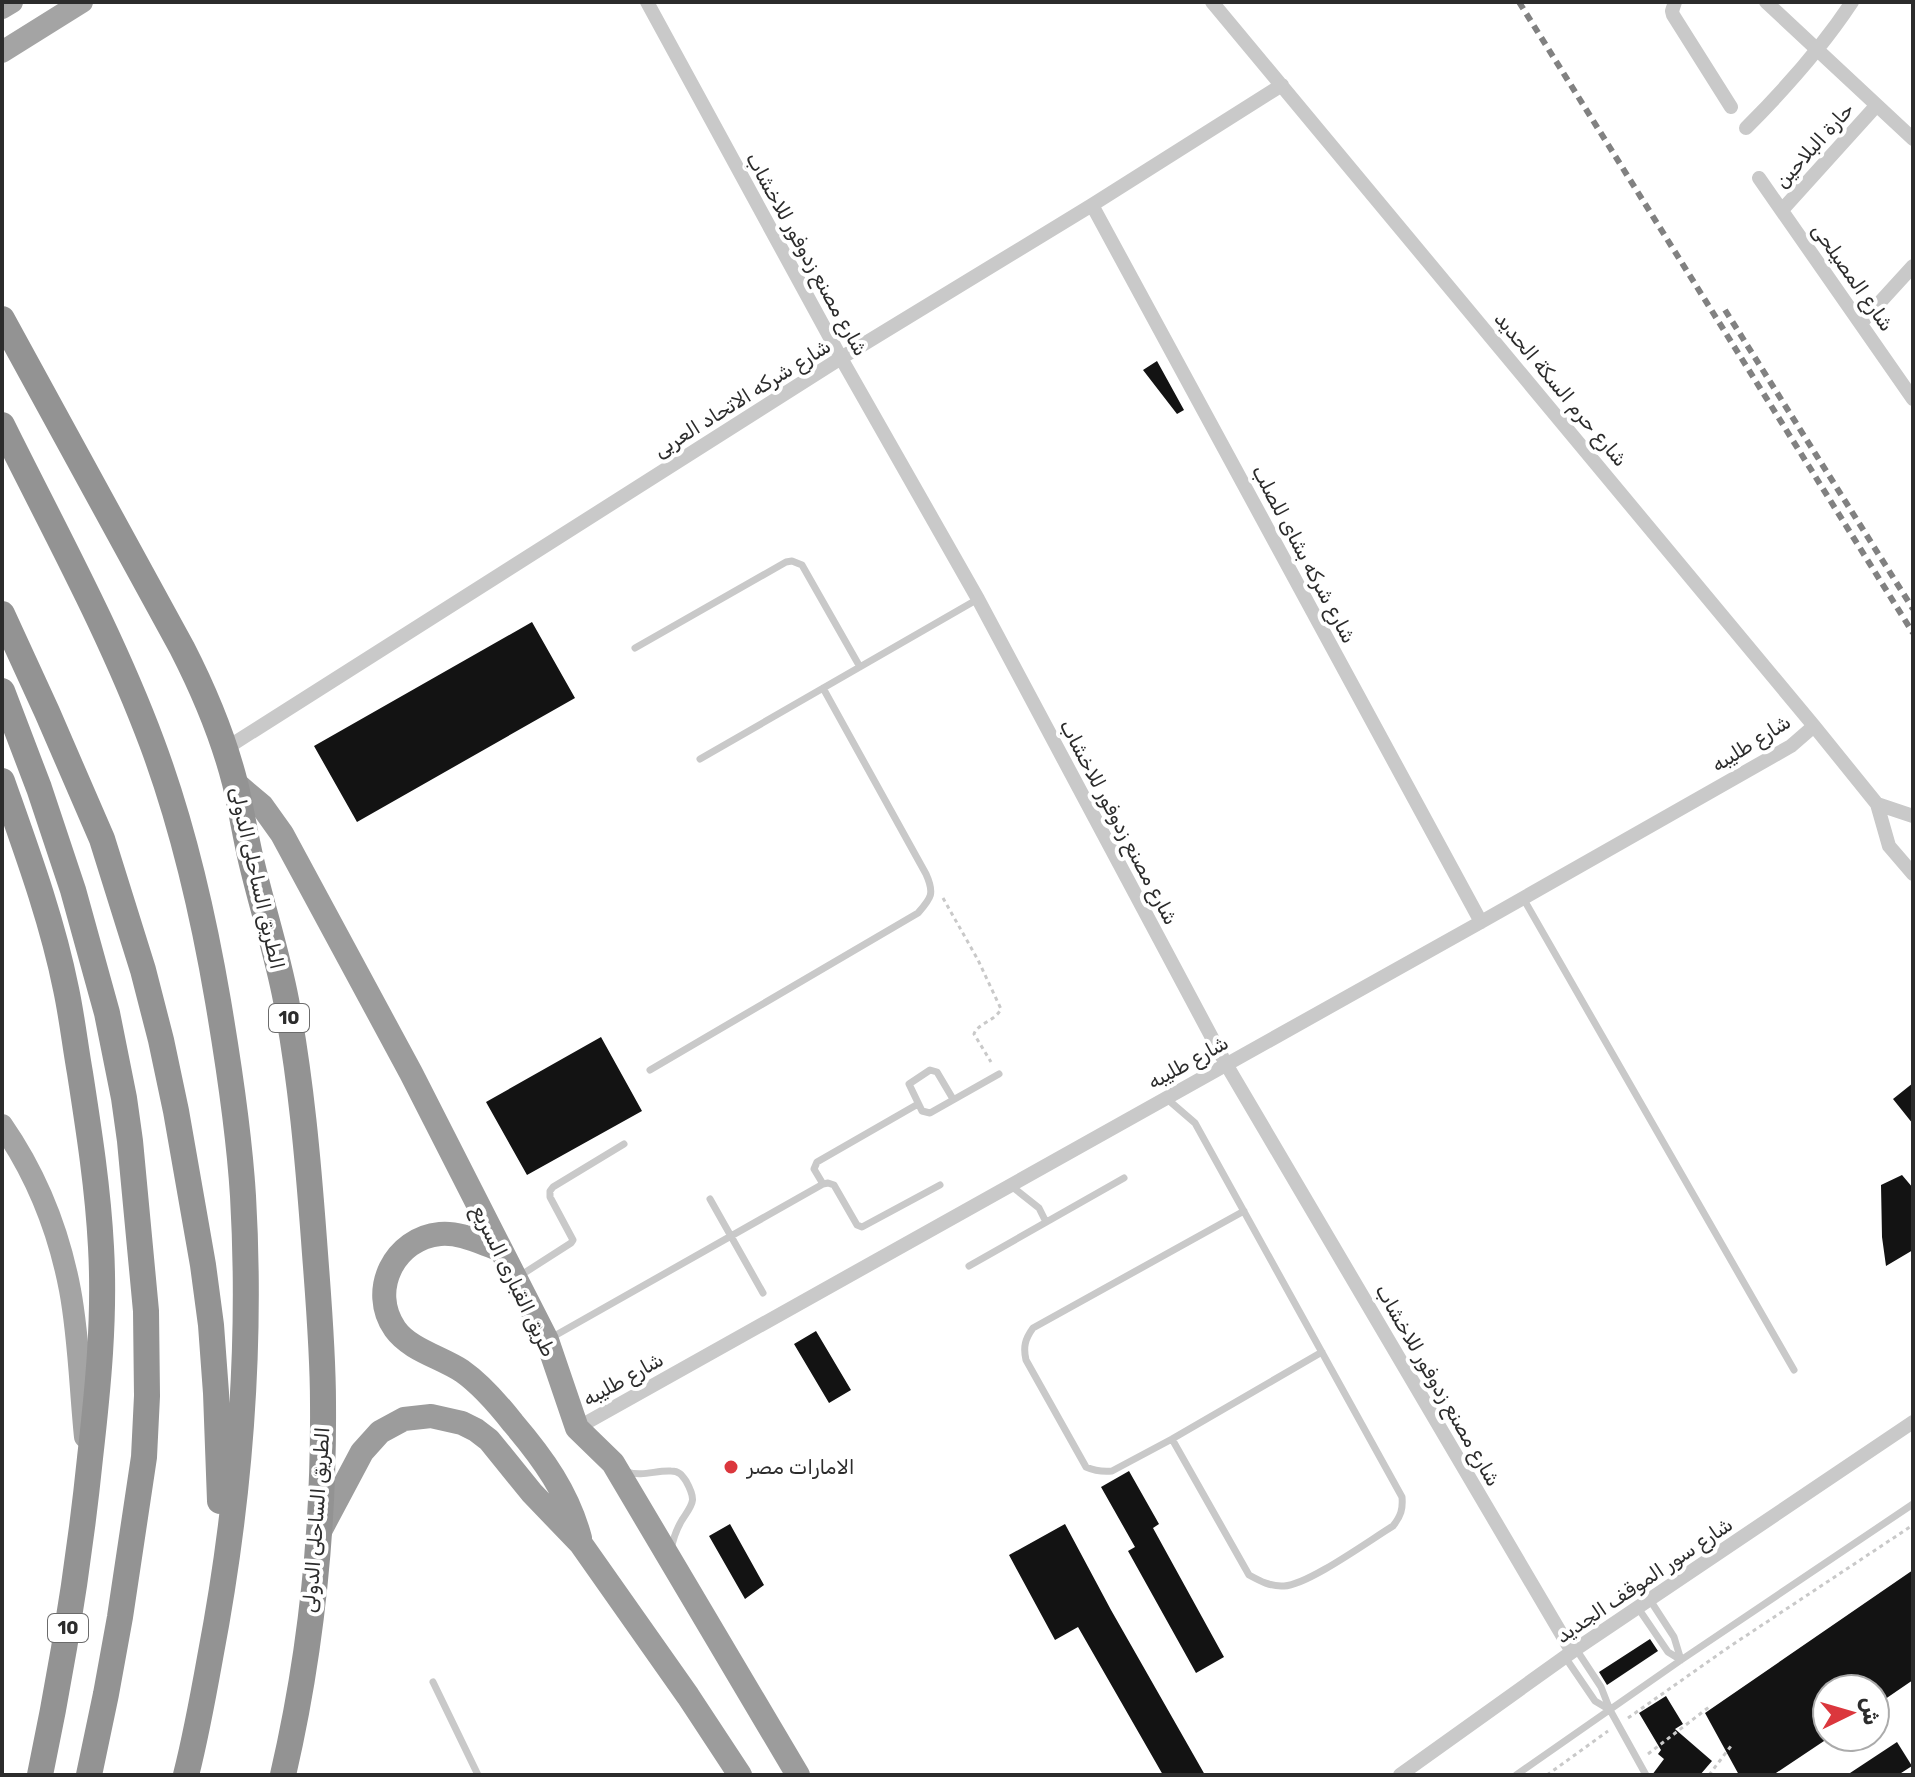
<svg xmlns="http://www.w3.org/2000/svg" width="1915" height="1777" font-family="Rubik,Vazirmatn,sans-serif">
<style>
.building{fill:#131313}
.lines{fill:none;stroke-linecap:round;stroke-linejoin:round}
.path{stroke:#c9c9c9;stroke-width:3;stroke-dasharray:4 4;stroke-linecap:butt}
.service{stroke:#c9c9c9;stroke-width:7}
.minor{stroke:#c9c9c9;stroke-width:14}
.primary{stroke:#a4a4a4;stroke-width:22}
.trunk{stroke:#9c9c9c;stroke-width:24}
.motorway{stroke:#939393;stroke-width:26}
.rail{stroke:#818181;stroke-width:6;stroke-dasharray:8 6;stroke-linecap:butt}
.poi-dot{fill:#db373d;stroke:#fff;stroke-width:3}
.labels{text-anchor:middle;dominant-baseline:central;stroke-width:8;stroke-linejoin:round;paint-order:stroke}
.shield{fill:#fff;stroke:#6b6b6b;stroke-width:2}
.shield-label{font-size:18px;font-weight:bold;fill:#2c2c2c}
.street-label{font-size:20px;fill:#2c2c2c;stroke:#fff}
.poi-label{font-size:20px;fill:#2c2c2c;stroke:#fff;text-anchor:start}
</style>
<rect width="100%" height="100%" fill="#fff"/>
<path class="building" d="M1157,361L1184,410L1177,414L1143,370Z
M532,622L575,698L357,822L314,746Z
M601,1037L642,1111L527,1175L486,1102Z
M1913,1083V1124L1893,1099Z
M1902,1175L1913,1188V1250L1886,1266L1882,1237L1881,1185Z
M816,1331L851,1390L829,1403L794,1344Z
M1129,1471L1159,1524L1153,1528L1224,1657L1196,1673L1128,1551L1135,1547L1101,1487Z
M730,1524L764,1585L745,1599L709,1536Z
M1065,1524L1111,1610L1205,1775H1163L1078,1627L1055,1640L1009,1555Z
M1913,1570V1680L1875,1706V1689H1827V1739L1773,1775H1739L1705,1713Z
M1650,1639L1658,1651L1607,1685L1599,1672Z
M1666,1696L1683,1724L1675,1729L1712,1761L1700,1775H1652L1664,1759L1658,1754L1661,1750L1639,1713Z
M1897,1742L1912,1766L1898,1775H1847Z"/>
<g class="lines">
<path class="path" d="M943,898L978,960L1001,1009C994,1022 978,1023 974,1034L991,1062
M1628,1718L1729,1647L1913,1525
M1648,1754L1709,1707
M1547,1775L1608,1731
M1709,1775L1731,1746
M1910,1775L1913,1773"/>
<path class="service" d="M635,648L786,562L792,561L802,565L860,667
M700,759L978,599
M1523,898L1794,1370
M650,1070L918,913C931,898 935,894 926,874L823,688
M1166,1098L1195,1123L1402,1497C1403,1509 1401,1516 1393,1526C1370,1540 1308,1585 1284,1586C1271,1587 1260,1581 1249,1575L1172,1439
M953,1099L937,1072L930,1070L909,1084L922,1111L930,1113L999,1074
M823,1184L814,1169L817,1162L918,1104
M1010,1185L1039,1208L1046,1222
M710,1199L763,1293
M1244,1211L1033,1328C1025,1339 1023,1347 1026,1360L1086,1467C1095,1471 1102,1472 1112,1471L1172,1439L1322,1352
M969,1266L1124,1178
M518,1277L571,1243L573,1240L550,1197V1191L553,1187L624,1144
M549,1339L823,1184L828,1183L834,1185L857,1225L862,1227L940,1185
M627,1472C643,1477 656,1470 671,1471C679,1471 682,1475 686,1481C697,1501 693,1503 682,1520C676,1530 673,1539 671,1550
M1650,1600L1674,1637L1681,1660
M1638,1608L1668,1652L1681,1660
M1576,1649L1601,1687L1610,1710L1646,1775
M1565,1657L1595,1701L1610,1710
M433,1682L478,1775
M1516,1775L1681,1660L1913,1504"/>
<path class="minor" d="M647,2L841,358L978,599L1226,1064L1572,1652
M1212,2L1814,726L1877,804L1889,846L1913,874
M1675,2L1672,11L1673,15L1731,107
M1766,2L1913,139
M1746,128C1785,89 1821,49 1852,2
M1759,178L1913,399
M1092,205L1481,922
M1782,210L1876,106
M1861,323L1913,266
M225,749L841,358L1092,205L1282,85
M1877,804L1913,816
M577,1428L1481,922L1791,746L1814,726
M1400,1775L1576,1649L1913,1422"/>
<path class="primary" d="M2,8L12,2
M2,52L82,2
M2,1125C36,1174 59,1232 70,1290C79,1338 80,1388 85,1437"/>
<path class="trunk" d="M235,783L262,806L282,834L411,1073L547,1340L577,1428L613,1463L798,1775
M499,1249C481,1243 460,1232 440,1234C395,1238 368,1290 395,1329C410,1350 441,1357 462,1371C482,1385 498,1404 513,1423C543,1458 568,1493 580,1538
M319,1533L362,1452L380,1432L404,1419L431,1416L462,1423L476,1430L489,1440L532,1493L581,1544L688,1696L740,1775"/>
<path class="motorway" d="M2,319L182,648C204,691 223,736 235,783C241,808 245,834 251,860C262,907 277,953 286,1000C301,1080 308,1160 314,1240C318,1295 323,1349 323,1403C324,1527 311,1654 283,1775
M2,425C54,530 111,633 152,743C183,826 203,913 218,1001C229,1066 239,1131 243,1196C252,1351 239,1506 210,1658C203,1697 196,1736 186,1775
M2,614L47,712L102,839L143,970L161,1040L176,1111L203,1265L211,1325L216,1393L220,1501
M2,691L39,788L73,890L107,1013L124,1098L130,1141L146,1311L147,1396L144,1457L120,1617L106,1694L89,1775
M2,781C26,849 52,919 66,989C72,1017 75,1045 80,1073C89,1131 98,1189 101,1247C105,1318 98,1388 90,1458C79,1565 62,1670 40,1775"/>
<path class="rail" d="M1519,2L1913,633
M1725,310L1913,609"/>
</g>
<circle class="poi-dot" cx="731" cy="1467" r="8"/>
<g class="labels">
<g class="shield">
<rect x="269" y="1004" width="40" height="28" rx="6"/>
<rect x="48" y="1614" width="40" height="28" rx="6"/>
</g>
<g class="shield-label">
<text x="289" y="1018">10</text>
<text x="68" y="1628">10</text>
</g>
<g class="street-label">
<text transform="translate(1814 145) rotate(-48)">حارة البلاحين</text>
<text transform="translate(807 254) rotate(61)">شارع مصنع زدوفور للاخشاب</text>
<text transform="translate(1853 277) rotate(55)">شارع المصيلحى</text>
<text transform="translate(1561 389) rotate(50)">شارع حرم السكة الحديد</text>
<text transform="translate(742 398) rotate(-32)">شارع شركه الاتحاد العربى</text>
<text transform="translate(1304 554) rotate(62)">شارع شركه بشاى للصلب</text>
<text transform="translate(1751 743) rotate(-32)">شارع طليبه</text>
<text transform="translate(1119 822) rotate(62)">شارع مصنع زدوفور للاخشاب</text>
<text transform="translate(257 878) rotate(77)">الطريق الساحلى الدولى</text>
<text transform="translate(1188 1062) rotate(-29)">شارع طليبه</text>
<text transform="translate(514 1281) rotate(64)">طريق القبارى السريع</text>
<text transform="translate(623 1379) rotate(-29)">شارع طليبه</text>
<text transform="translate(1438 1385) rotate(60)">شارع مصنع زدوفور للاخشاب</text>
<text transform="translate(316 1520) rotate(-86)">الطريق الساحلى الدولى</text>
<text transform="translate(1644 1580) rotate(-34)">شارع سور الموقف الجديد</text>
</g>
<g class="poi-label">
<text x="747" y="1467">الامارات مصر</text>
</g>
</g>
<rect width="1915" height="1777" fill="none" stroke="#2c2c2c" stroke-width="8"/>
<g transform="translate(1851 1713) rotate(85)"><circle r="38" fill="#ffffff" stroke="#ababab" stroke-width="2"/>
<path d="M0-6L14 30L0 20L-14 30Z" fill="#db373d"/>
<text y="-12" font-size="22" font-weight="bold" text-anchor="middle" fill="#2c2c2c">ش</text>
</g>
</svg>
